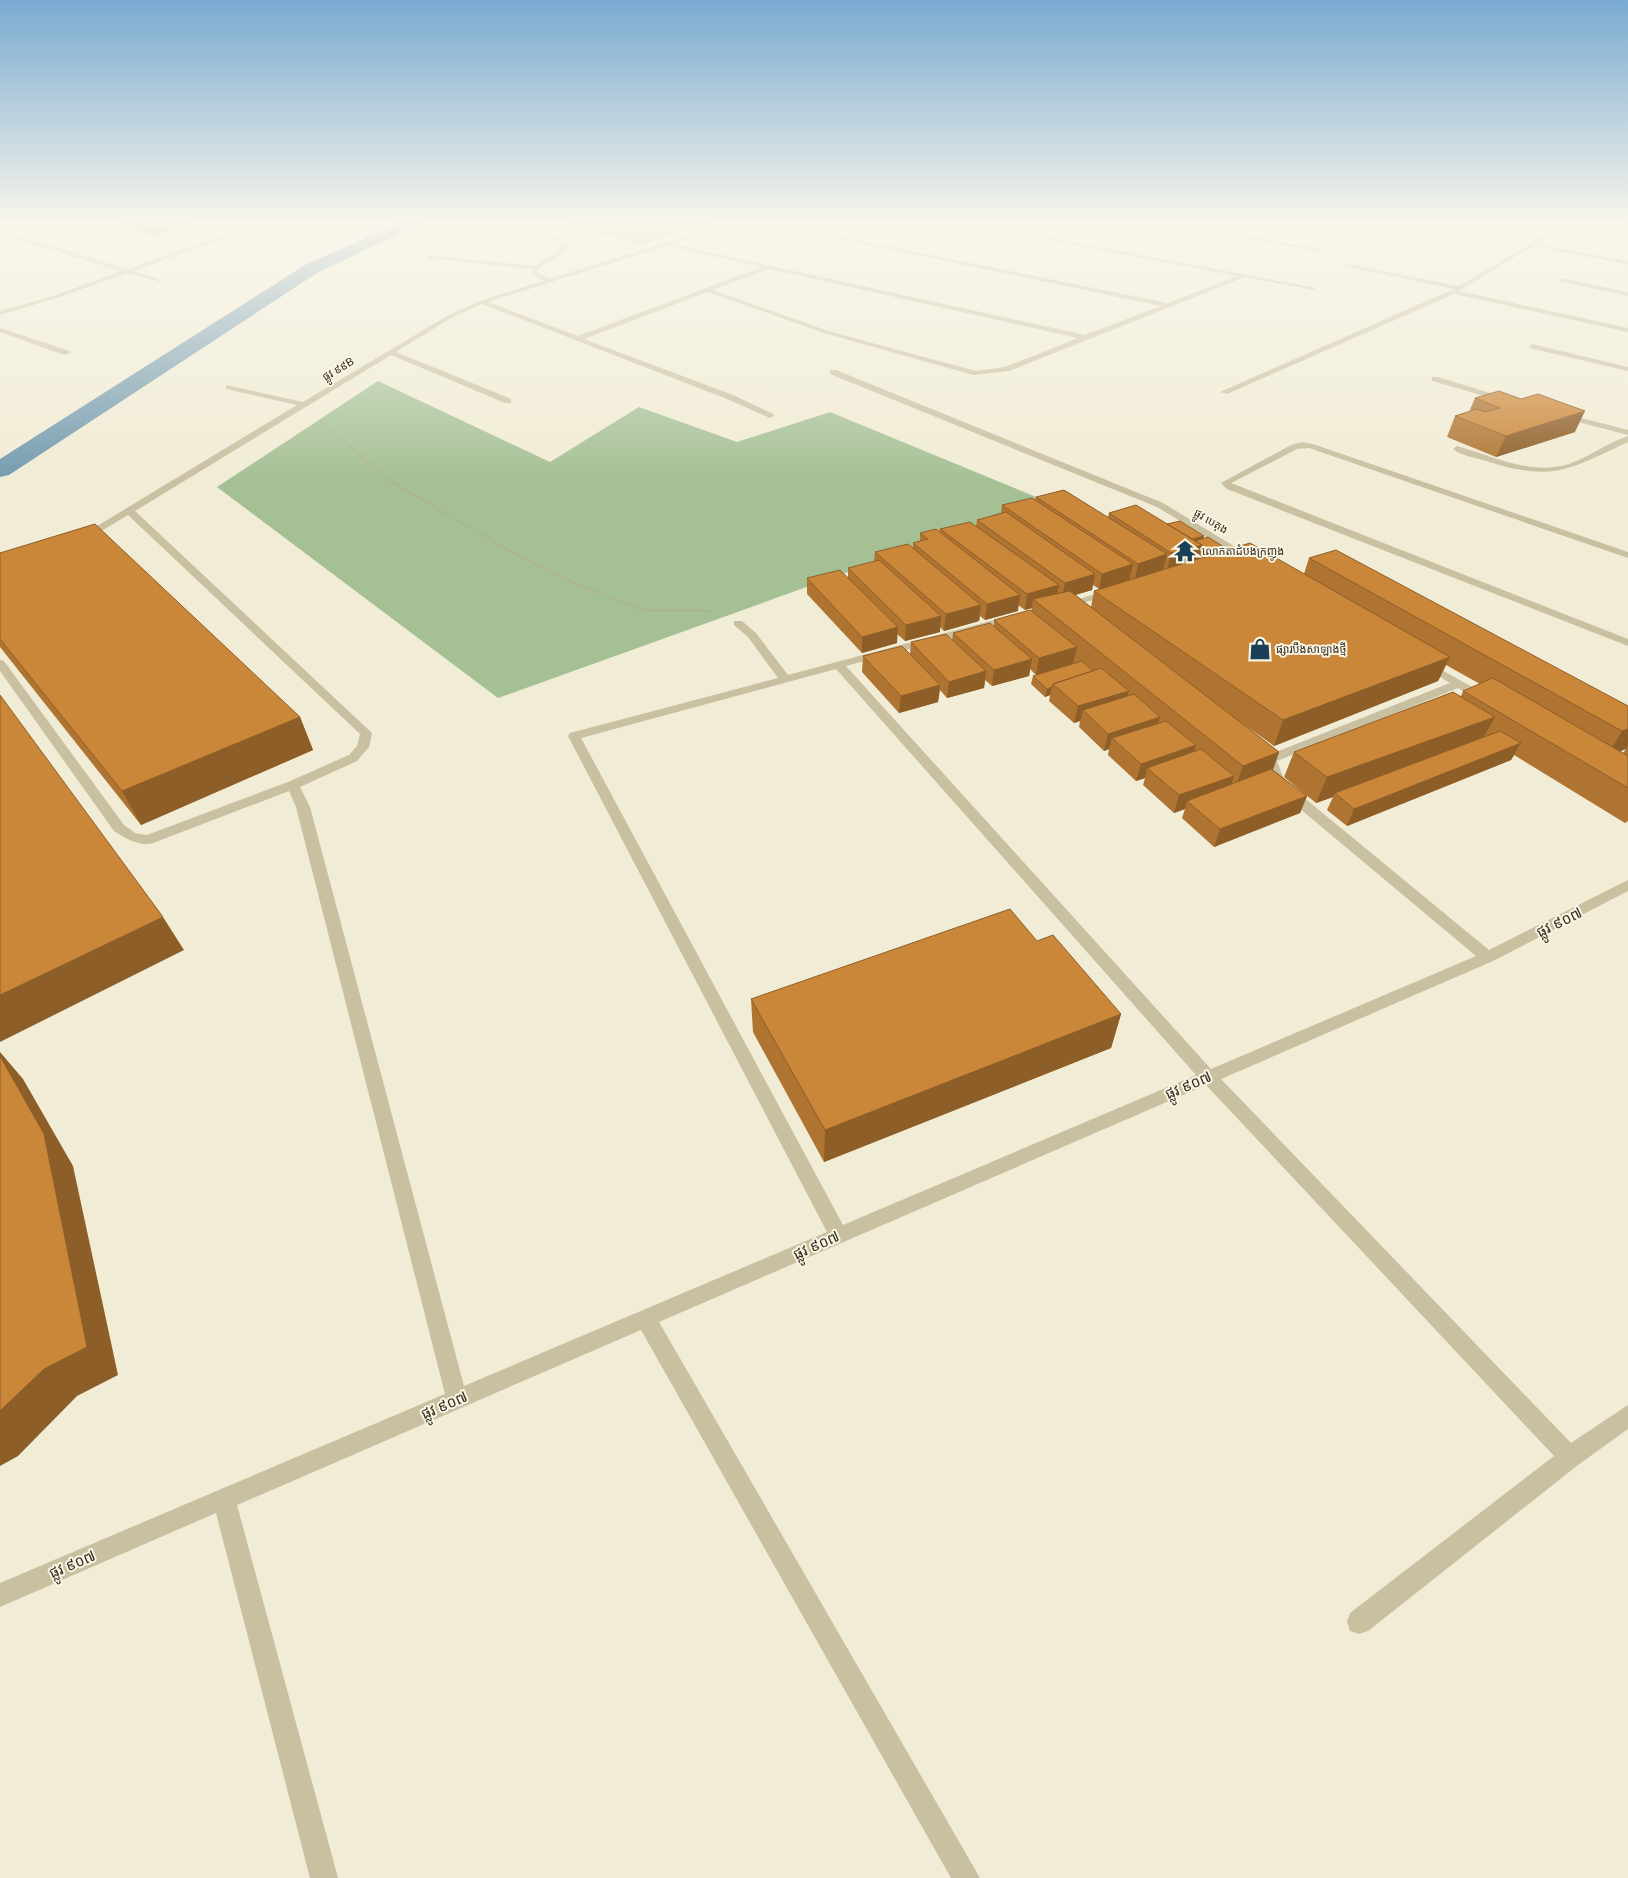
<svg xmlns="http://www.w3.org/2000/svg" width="1628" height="1878" font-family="'Public Sans','Noto Sans Khmer',sans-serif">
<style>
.green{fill:#a5c095}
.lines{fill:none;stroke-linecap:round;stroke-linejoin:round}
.canal{fill:#739baf;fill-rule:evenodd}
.path{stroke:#b5aa8b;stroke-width:2;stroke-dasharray:1 1;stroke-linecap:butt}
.minor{fill:#c9bfa1;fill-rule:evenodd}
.wall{fill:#af7431;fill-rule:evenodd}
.shaded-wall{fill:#8e5e28}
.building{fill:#cb8739;stroke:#8e5e28}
.labels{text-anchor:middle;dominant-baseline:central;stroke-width:4;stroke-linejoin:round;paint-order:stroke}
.far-street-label{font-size:11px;fill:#332d24;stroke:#f9f5e1}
.far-poi-label{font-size:11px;fill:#332d24;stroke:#f9f5e1;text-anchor:start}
.near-street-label{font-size:15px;fill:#332d24;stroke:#f9f5e1}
</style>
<rect width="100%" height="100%" fill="#f1ecd5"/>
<path class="green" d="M556,220H719L641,245Z
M378,381L550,462L639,407L737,442L830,412L1046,501L498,698L217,487Z"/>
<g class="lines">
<path class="canal" d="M405,220H425L422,223L317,273L9,475L0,477V459L305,265Z"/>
<path class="path" d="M322,422L387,479L515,554L564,579L642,610L712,611"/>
<path class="minor" d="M82,220H90L40,236L35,235Z
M268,220H275L134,271L161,280V282L128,273L57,298L0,315V311L53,296L121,271L0,234V230L127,269Z
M737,220H745L673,244L1085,335L1161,306L749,220H759L1168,303L1237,276L945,220H955L1316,288L1313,290L1245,277L1009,371L973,375L824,333L708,292L584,339L733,395L773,414L774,416L770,418L727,399L482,304L451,318L396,352L511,399V403H505L391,355L135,511L372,733L369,747L357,761L300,787L310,807L464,1386L827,1232L568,736L570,733L778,678L748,637L734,625V621H742L756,633L788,675L1013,615L1018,618L1017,620L846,666L1211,1069L1476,956L1274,787L1264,761L1255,752L1257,749H1265L1271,754L1450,683L1420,665V661L1424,660L1490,697V703H1482L1458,688L1277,761L1285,782L1489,950L1628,880V891L1493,961L1221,1079L1571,1443L1628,1405V1429L1578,1465L1368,1631L1359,1634L1350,1631L1347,1622L1350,1613L1554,1456L1206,1085L659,1322L980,1878H951L641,1330L237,1505L338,1878H310L216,1513L0,1607V1583L445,1394L296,807L289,791L153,843C140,847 125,838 114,831L0,671V660L4,661L124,825L135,833L147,835L288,782L349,755L357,746L360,734L128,515L85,541H79V537L297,405L226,389V385L303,402L447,316L480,301L543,281L532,274V269L428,258L426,255L534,266L560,251L561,244L553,239L499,230L502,228L554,236L566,242L568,248L564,253L538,269L537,272L549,279ZM666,246L762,267L578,336L488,302ZM769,269L1078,338L1005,367L976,371L828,331L713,290ZM836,669L1196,1075L843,1225L581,738Z
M1144,220H1155L1321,249L1318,251Z
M1333,220L1363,222L1378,220L1363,226Z
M1570,220H1576L1573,222L1628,232V236L1569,225L1537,244L1628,261V265L1533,246L1459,291L1628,328V332L1454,294L1227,394L1220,392L1454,289L1344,266L1342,263L1459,286Z
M1561,278L1628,292V296L1559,281Z
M0,328L70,351L71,353L64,355L0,332Z
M1532,344L1628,367V371L1529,348Z
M830,370H836L1163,503L1255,559L1246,561L1157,507L830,374Z
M1432,377H1438L1513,400L1506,402L1432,381Z
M1562,413L1628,430V435L1559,417V413Z
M1628,436V442C1570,469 1554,482 1489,462C1478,458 1461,456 1453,449L1457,446C1493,456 1531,476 1569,464C1589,457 1607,443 1628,436Z
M1302,442L1313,444L1628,552V558L1309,448L1297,449L1231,483L1628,639V646L1227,489L1221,483L1291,445Z
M1112,589L1116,590V594L1064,608L1059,605Z"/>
</g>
<path class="wall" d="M125,220H198V221L153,236L127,226Z
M1475,398L1521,399L1575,432L1496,457L1447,437L1455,416L1469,412Z
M1036,497L1108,517L1109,513L1167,524L1204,536L1203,539L1222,552L1304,574L1309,558L1628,706V821L1625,823L1514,755L1511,760L1347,826L1327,810L1333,797L1316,803L1284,777L1294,752L1461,696L1463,691L1480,684L1446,665L1438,681L1274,746L1239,721L1279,752L1273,770L1307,796L1300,813L1214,847L1182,818L1185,809L1174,813L1143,785L1145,778L1136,781L1108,755L1109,749L1104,751L1079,727L1080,721L1074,723L1049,701L1050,695L1045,697L1031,684L1033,676L1036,675L1030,669L1029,676L992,686L985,680L984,688L947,698L940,690L938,702L899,713L862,672L863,656L910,654L911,642L952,640L953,633L994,626V620L1031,611L1032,608L1025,610L1018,605V611L985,620L980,616L979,621L944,631L940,627V632L905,641L897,634V643L862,653L807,594V578H848V568L874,562L875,552L913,548V543L920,541V533L939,532L940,529L976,526L977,520L1001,513L1002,505L1035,500ZM1093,585L1099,589L1094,591L1091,607L1075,595L1092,590ZM1626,749L1623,753L1620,751Z
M0,553L300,717L313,750L141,825L0,647Z
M1037,941L1121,1014L1111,1048L824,1162L753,1032L751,999Z"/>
<path class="shaded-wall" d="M165,220H198V221L153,236L149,225Z
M1585,411L1575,432L1496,457L1506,436Z
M1204,536L1202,544L1189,540Z
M1202,545L1198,561L1167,569L1171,553Z
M1224,547L1222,555L1205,560L1207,552Z
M1167,554L1163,570L1135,580L1138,564Z
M1133,564L1129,580L1099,590L1102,574Z
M1095,574L1092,590L1062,599L1065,583Z
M1059,585L1056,601L1033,599L1032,608L1025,610L1027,594Z
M1020,595L1018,611L985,620L987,604Z
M981,605L979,621L944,631L946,614Z
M941,616L940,632L905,641L906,625Z
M898,627L897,643L862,653V637Z
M1077,647L1073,664L1036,675L1039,658Z
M1450,657L1438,681L1274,746L1283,720Z
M1032,659L1029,676L992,686L994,670Z
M986,671L984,688L947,698L949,682Z
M940,685L938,702L899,713L901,696Z
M1052,687L1050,695L1045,697L1047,689Z
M1129,691L1124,708L1083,710L1080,721L1074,723L1078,706Z
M300,717L313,750L141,825L122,791Z
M1160,717L1155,734L1112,738L1109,749L1104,751L1108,734Z
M1495,717L1481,742L1335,793L1333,797L1316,803L1327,777Z
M1628,729V745L1626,749L1606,757L1622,731Z
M1521,743L1511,760L1347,826L1354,809Z
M1196,745L1190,762L1147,768L1145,778L1136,781L1141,764Z
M1279,752L1270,777L1234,792L1243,766Z
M1234,776L1228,794L1187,801L1185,809L1174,813L1179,795Z
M1307,796L1300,813L1214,847L1220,829Z
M163,917L184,950L0,1042V995Z
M1121,1014L1111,1048L824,1162L825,1130Z
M0,1052L23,1079L73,1166L118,1375L77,1396L18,1456L0,1466Z"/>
<path class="building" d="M135,220H165L149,225Z
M1499,391L1521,399L1538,394L1585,411L1506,436L1455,416L1477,409L1485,412L1500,408L1475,398Z
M1064,490L1167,554L1138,564L1036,497Z
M1032,498L1133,564L1102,574L1002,505Z
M1136,505L1202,545L1171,553L1109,513Z
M1006,512L1095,574L1065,583L977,520Z
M1180,521L1204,536L1192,539L1167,524Z
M970,522L1059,585L1027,594L940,529Z
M95,524L300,717L122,791L0,639V553Z
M936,529L1020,595L987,604L913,543L928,539L920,533Z
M1208,537L1224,547L1207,552L1201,548L1202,545L1195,541Z
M1250,543L1450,657L1283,720L1094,591Z
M908,544L981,605L946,614L875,552Z
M1336,550L1628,706V729L1622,731L1309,558Z
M879,560L941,616L906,625L848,568Z
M840,570L898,627L862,637L807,578Z
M1070,591L1279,752L1243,766L1033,599Z
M1030,610L1077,647L1039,658L994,620Z
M990,623L1032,659L994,670L953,633Z
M946,634L986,671L949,682L911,642Z
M902,646L940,685L901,696L863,656Z
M1082,661L1093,671L1053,684L1052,687L1047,689L1033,676Z
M1101,668L1129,691L1078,706L1053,684Z
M1493,678L1628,756V788L1463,691Z
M1453,692L1495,717L1327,777L1294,752Z
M1134,694L1160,717L1108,734L1083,710Z
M0,695L163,917L0,995Z
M1166,721L1196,745L1141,764L1112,738Z
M1500,731L1521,743L1354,809L1335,793Z
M1201,749L1234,776L1179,795L1147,768Z
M1271,769L1307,796L1220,829L1187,801Z
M1010,909L1037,941L1053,935L1121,1014L825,1130L751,999Z
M0,1056L44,1134L87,1347L44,1369L0,1411Z"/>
<linearGradient id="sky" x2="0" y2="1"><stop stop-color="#79aad1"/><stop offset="0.46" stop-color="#f9f6ec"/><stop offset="1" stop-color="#f9f6ec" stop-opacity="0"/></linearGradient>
<rect width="1628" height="483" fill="url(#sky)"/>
<defs>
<g id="temple-bare" transform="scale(1.725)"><path d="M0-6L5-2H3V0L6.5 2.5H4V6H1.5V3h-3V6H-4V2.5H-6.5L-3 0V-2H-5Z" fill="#194056" stroke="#f9f5e1" stroke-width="2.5" paint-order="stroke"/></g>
<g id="shop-bare" transform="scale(1.725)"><path d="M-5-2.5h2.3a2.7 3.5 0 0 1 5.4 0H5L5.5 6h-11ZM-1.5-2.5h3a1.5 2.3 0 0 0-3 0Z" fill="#194056" stroke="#f9f5e1" stroke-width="2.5" paint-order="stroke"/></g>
</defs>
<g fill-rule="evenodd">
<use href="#temple-bare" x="1185" y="551"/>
<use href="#shop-bare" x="1260" y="649"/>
</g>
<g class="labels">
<g class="far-street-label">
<text transform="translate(338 369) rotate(-31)">ផ្លូវ ៩៩B</text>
<text transform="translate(1211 521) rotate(31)">ផ្លូវ បេតុង</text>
</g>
<g class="far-poi-label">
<text x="1202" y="551">លោកតាដំបងក្រញូង</text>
<text x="1276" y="649">ផ្សារបឹងសាឡាងថ្មី</text>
</g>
<g class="near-street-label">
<text transform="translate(1559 922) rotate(-26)">ផ្លូវ ៩០៧</text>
<text transform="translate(1188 1085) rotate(-23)">ផ្លូវ ៩០៧</text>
<text transform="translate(816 1245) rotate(-24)">ផ្លូវ ៩០៧</text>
<text transform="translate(444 1405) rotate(-23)">ផ្លូវ ៩០៧</text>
<text transform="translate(72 1564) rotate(-23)">ផ្លូវ ៩០៧</text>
</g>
</g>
</svg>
